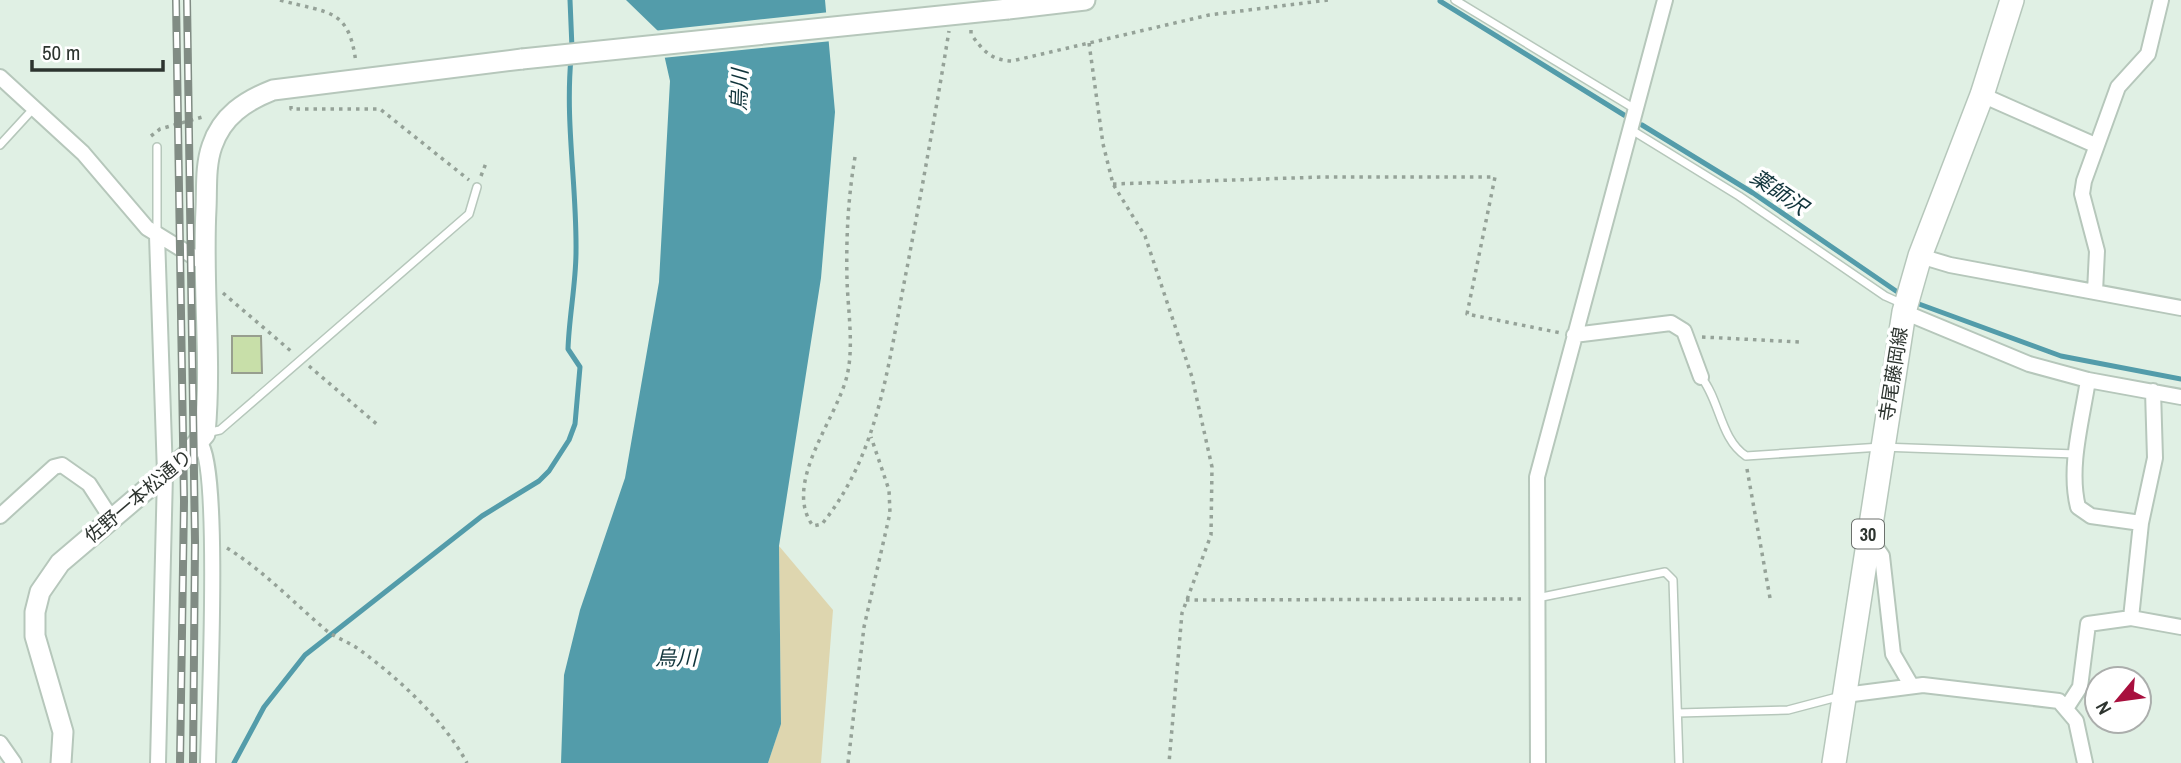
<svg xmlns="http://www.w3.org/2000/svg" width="2181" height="763" font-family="'Archivo Narrow','Noto Sans JP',sans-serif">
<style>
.green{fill:#ded6af}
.water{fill:#539caa}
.pier{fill:#e0f0e4}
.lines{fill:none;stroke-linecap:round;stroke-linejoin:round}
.stream{stroke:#539caa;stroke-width:5}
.building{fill:#c8dfa9;stroke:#979e8e;stroke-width:2}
.service-casing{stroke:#b6c7bb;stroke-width:10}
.minor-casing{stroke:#b6c7bb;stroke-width:18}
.tertiary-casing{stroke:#b6c7bb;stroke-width:23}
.primary-casing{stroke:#b6c7bb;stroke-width:26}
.path{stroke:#95a298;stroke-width:3.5;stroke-dasharray:3.5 5;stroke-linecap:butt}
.service{stroke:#fff;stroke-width:7}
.minor{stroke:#fff;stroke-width:14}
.tertiary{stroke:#fff;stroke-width:19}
.primary{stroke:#fff;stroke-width:23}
.rail-casing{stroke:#818c84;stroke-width:8}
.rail{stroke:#fff;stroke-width:5;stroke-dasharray:16;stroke-linecap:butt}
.tertiary-bridge-casing{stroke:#b6c7bb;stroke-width:23;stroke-linecap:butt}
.tertiary-bridge{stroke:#fff;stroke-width:19}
.labels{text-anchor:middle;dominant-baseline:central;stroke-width:7;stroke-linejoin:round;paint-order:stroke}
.shield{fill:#fff;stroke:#6c716d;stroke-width:2}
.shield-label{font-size:18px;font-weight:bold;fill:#2d342f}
.street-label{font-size:19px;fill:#2d342f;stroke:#fff}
.water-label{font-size:21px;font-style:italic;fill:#0f333a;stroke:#fff}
</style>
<rect width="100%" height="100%" fill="#e0f0e4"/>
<path class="green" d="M779,546L833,610L821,763H768L781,723Z"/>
<path class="water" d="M626,0H825L835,112L821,278L779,546L781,724L768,763H561L564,675L580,610L625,478L659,282L670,81L659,32Z"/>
<path class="pier" d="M830,12L832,41L662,58L653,31Z"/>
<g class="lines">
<path class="stream" d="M570,0L572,48
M1440,1L1624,115
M1642,125L1753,193L1896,291
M1919,304L2061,356L2181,379
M234,763L264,707L305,655L482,516L539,481L549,471L569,440L575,424L580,367L568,349C569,317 576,283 576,252C577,187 565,123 571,58"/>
</g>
<path class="building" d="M232,336H261L262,373H232Z"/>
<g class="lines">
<g class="service-casing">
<path id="service" d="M1455,0L1635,109
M1630,129L1739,196L1885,296L1903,304
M0,145L33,109
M157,236V147
M1701,377C1720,400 1720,439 1746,456L1881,447L2076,454
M206,433L220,430L469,214L477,187
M1537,598L1665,572L1673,580L1679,763
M1678,713L1788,710L1841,696"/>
</g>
<g class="minor-casing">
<path id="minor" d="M0,77L83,153L147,228L204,263
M1982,95L2095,145
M157,236L165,474L158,763
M1920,256L1950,265L2181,308
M2095,292L2097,251L2082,194L2084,181L2118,87L2148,54L2161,0
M1904,312L2029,364L2088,380L2181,397
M1574,335L1671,323L1684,331L1701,377
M2088,380C2082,420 2068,467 2078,507L2091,516L2141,523
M200,443C221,467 209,715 208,763
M0,516L54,467L62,465L89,484L111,518
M1868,536L1882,556L1893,654L1911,685
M2131,618L2141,523L2155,458L2153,391
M1845,695L1923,685L2059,701L2076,721L2085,763
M2067,707L2080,687L2088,624L2131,618L2181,627
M0,743L14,763
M1538,763L1537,477L1665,0"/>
</g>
<g class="tertiary-casing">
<path id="tertiary" d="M1008,9L1085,0
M61,763L63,732L35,636V612L40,592L60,563L187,455L205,434C212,359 202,284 206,209C207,189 205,166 212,146C222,116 245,101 273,90L522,59"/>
</g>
<g class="primary-casing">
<path id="primary" d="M1834,763L1904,312L1920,256L1982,95L2012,0"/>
</g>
<path class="path" d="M280,0C329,14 349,7 356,63
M971,30V34C983,51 991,60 1012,61L1209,15L1328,0
M1089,43L1103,144L1113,184L1145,236L1192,377L1212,467L1211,535L1182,613L1169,763
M291,106V109H380L469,180
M151,136L160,129L206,116
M855,157C848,198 846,238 847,280C848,311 854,346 847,376C836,420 782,484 813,526L822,524C881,451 889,357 907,268C922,189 936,110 949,31
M481,176L486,163
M1113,184L1323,177H1495L1467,314L1561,333
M223,293L292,352
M1702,337L1799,342
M309,366L379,426
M1747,469L1770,598
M227,548C264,571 294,603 327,631C338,639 349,642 360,650C399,679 444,720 467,763
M1186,600L1524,599
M848,763L864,627L890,513L889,490L871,437"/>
<use href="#service" class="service"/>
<use href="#minor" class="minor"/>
<use href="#tertiary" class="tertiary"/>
<use href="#primary" class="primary"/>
<g class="rail-casing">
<path id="rail" d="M176,0L184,501L180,763
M187,0L195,542L193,763"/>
</g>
<use href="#rail" class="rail"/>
<g class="tertiary-bridge-casing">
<path id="tertiary-bridge" d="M522,59L1008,9"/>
</g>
<use href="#tertiary-bridge" class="tertiary-bridge"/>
</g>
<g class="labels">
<rect class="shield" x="1852" y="519.5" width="32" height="29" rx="5"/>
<g class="shield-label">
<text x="1868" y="534">30</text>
</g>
<g class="street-label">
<text transform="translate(1893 374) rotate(-81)">寺尾藤岡線</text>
<text transform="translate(138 496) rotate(-40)">佐野一本松通り</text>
</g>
<g class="water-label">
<text transform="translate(739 90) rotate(-88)">烏川</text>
<text transform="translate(1779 192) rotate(34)">薬師沢</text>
<text x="676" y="657">烏川</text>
</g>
</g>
<g transform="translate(2118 700) rotate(241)"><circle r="33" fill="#ffffff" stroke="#abaeac" stroke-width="2"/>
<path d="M0-5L12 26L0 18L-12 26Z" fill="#a8103e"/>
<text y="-10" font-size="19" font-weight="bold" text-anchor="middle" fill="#2d342f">N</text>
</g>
<path d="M32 60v10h131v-10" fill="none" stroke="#2d342f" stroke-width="3.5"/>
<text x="42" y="60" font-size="21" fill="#2d342f" stroke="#ffffff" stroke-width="5" paint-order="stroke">50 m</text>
</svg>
